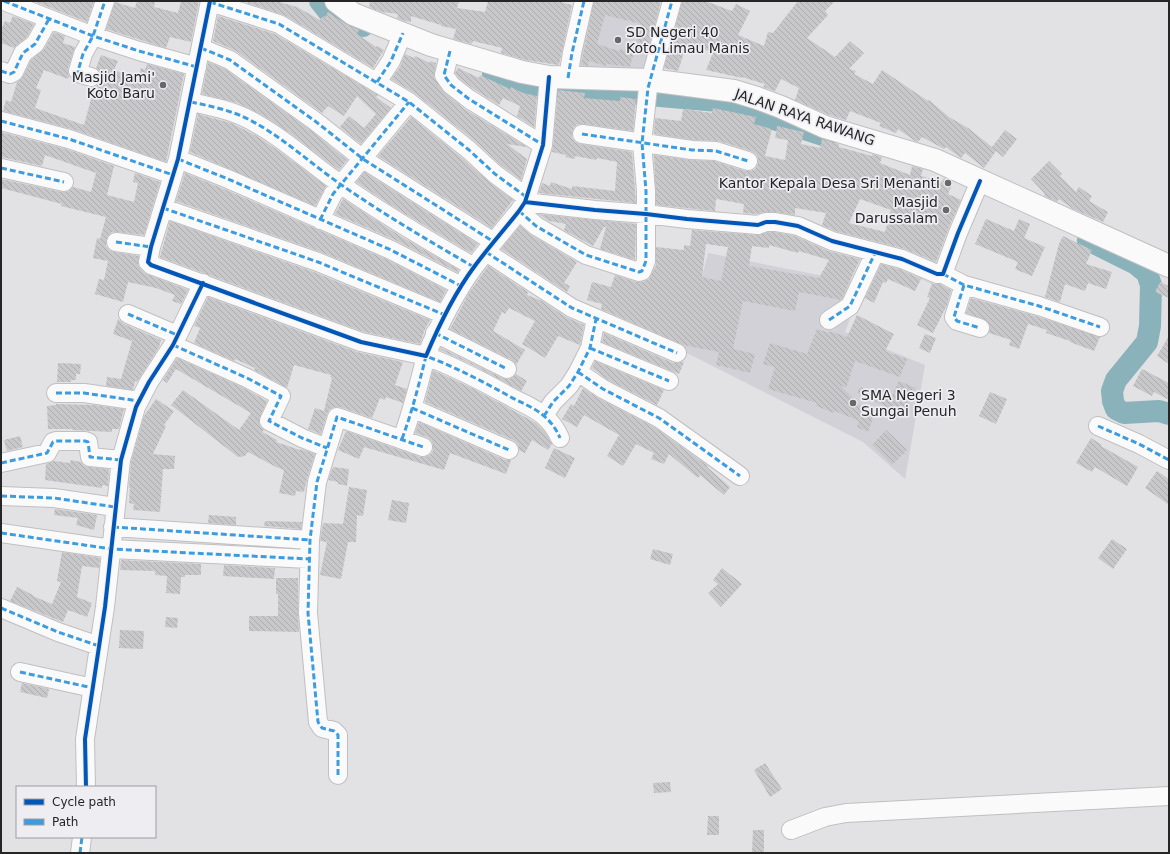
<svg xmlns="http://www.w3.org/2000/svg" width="1170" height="854" font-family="'DejaVu Sans',sans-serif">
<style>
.built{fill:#d2d1d8}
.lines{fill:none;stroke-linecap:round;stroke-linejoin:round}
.river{stroke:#89b2bb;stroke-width:22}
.building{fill:url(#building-back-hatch);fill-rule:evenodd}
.minor-casing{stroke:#c0bfc1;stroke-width:20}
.major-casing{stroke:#c0bfc1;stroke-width:24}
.minor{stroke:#fbfafb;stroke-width:18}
.major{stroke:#fbfafb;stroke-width:22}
.quiet{stroke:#3c9ce0;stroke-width:3;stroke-dasharray:6 3;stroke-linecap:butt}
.cycleway-casing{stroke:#eeedf2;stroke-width:6}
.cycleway{stroke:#0057b8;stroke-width:4}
.poi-dot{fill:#686769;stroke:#eeedf2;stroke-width:1.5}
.labels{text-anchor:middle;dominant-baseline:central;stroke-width:3.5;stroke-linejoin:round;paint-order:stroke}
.poi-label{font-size:14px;fill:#262627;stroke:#eeedf2;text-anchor:end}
.street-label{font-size:14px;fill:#262627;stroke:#eeedf2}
</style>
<defs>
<pattern id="building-back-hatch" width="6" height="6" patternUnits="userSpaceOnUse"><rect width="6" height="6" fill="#c8c7c9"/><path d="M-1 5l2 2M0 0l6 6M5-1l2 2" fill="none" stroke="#acabad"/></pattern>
</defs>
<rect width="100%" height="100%" fill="#e2e1e4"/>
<path class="built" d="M589,1H632L666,10L649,73L570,69Z
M708,253L863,284L845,332L925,365L905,479L863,442L683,351Z"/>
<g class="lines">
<path class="river" d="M320,1L328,11L363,26
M493,74L522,84L718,101L826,136
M1088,240L1136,264L1147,273L1151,285L1150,326L1147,342L1116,380L1112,391L1113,401L1116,409L1124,413L1159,411L1169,414"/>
</g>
<path class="building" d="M33,1H94L87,22Z
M137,1H155L154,7L178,13L181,1H199L191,42L170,37L166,48L106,29L115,2L135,8Z
M248,1H276L297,7L320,20L323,16L325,17L328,12L346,24L359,30L357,34L376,47L377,46L384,50L373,68L284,15L247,3Z
M370,1L425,2V1H459L457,8L485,12L488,1H557L572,5L559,65L525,60L501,53L502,48L473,41L472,44L453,39L456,29L441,26V25L411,16V22L405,21L397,18L398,14L381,12L369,7Z
M594,1H661L647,52L634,49L641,24L605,15L597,44L619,51L620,49L634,51L630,67L607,64L606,66L589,61L588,66L581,65Z
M682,1H705L732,11L736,4L750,11L738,35L764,46L768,32L773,33L798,1H835L825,11L828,15L807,38L835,57L850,41L864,53L849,69L856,71L854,74L873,84L882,70L928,101L929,100L949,117L968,128L992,147L1005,130L1017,139L1003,157L996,151L984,168L965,153L961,158L946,147L944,149L922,137L918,142L915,141L898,129L896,133L879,126L881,123L850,111L846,120L829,115L795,100L799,88L781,79L775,91L763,87L765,84L742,77V78L706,70L713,53L690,43L689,45L687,44L678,71L664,68Z
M13,16L34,24L27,37L14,48L1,43V30L5,21L10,23Z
M218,16L275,34L378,95L376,97L391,108L361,144L340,127L349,116L364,128L376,114L357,96L344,116L328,106L322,113L236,51L213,41Z
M54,32L65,36L63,43L75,47L68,68V73L69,76L68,79L44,70L36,88L41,90L35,108L84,125L91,99L89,98L92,87L98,85L101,80V74L96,68L101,55L118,61L114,70L138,79L141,68L145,70L147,64L184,74L166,162L72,129L3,111L6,100L11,102L17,82L23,76L31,60L44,49Z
M405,54L414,58L415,56L430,63V61L436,63L434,77L445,93L463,108L527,147L507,144L527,159L521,180L502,166L476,142L416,94L391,79L400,67Z
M208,62L225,69L309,129L347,160L339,170L291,134L266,117L238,103L202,94Z
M458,68L479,78L480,75L510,89L511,87L523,93L537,96L534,127L517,116L520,106L503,98L499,105L475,90L459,78L455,73Z
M558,90L585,93L584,98L620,101V97L636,99L633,131L583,124H578L574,127L572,133V138L575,142L580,144L632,152L636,203L539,193L542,183L550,186L551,182L572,189V186L615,191L617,162L597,158L596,160L575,156V159L565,157L566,155L552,152L553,146Z
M713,108L756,117L754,124L772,129L765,156L785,160L788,140L775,138L777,126L804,132L801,144L820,148L822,139L839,144V147L872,156V154L882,157L880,163L910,175L912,166L923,169L921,176L942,182L944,178L953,182L948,194L961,200L949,227L936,262L905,249L835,231L822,225L826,213L795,208V215L775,212H766L757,214L743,213L744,204L716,199L715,211L656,205L654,155L691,160L714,161L745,171H751L755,169L758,164V158L756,154L751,151L719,141L693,140L654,134L655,118L681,121L683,109L712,113ZM860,199L891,210L885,232L849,223Z
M198,114L231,123L255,135L279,151L326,186L315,206L190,152Z
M411,117L462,158L489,182L513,200L492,228L378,156Z
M1,132L66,149L114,166L107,195L134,202L138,183L133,182L135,173L160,182L144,235L117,232H112L108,236L106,241V246L109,250L114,252L139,256L138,265L144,273L188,290L181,304L172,301L175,295L156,288L128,282L123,302L95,294L99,279L104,280L108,261L93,258L97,238L100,239L106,217L61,206L62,204L1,188V179L62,192H68L73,187L91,192L96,173L45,155L42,166L1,157Z
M1049,161L1062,174L1060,176L1076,192L1079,187L1092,196L1089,201L1108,212L1103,222L1073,209L1059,199L1057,202L1044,196L1045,194L1031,179Z
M364,172L478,244L471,253L397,209L356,182Z
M185,173L224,189L386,259L446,290L440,302L321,252L176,201Z
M343,199L402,237L459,270L457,272L395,240L335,214Z
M538,214L636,224L635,260L600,249L606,227H604L593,246L564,230L566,224L549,221Z
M986,219L1014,231L1019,219L1030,224L1024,238L1045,247L1032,276L1015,269L1018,262L975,244Z
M170,221L314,272L430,320L425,329L420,344L364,332L160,257Z
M520,226L531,235L577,262L564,283L570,286L567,292L501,249Z
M692,230L757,235L768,232H774L795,236L828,251L860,259L841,300L799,292L795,311L743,301L733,349L755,354L750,373L716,365L719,352L683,345L601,309L602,304L587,300L592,282L611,287L615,275L636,282H642L649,279L656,265V247L684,250V245L690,246ZM706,244L728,247L721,281L702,277ZM769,245L798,253L799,251L829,260L819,278L749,266L752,246L769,248Z
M1063,236L1092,250L1086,264L1112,272L1106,289L1088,283L1085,291L1065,284L1060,302L1045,297L1059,244Z
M881,264L899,269L933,284H940L951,290L947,305L933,333L917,325L930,298L927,297L932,284L921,279L915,291L888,279L886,283L883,282L874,303L865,298Z
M488,266L528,292L527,295L542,301L566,317L584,325L580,345L558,336L545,358L522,344L535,321L509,308L505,314L502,312L493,331L525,350L516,365L512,360L450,329L469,293Z
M1160,282L1169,286V298L1155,292Z
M208,297L357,352L403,362L395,385L407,389L403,403L386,397L385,400L380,398L372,418L340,407H335L330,409L327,414L321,434L308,429L315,408L324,411L332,378L330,377L331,375L294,365L287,388L254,370L255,368L235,359L234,361L194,343L200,328L194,326Z
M971,298L1036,316L1100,337L1094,351L1070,342V341L1046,333L1047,330L1028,324L1019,349L1009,345L1011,340L989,333L990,326L987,321L966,313Z
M857,315L894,334L885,351L907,359L900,377L855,361L846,388L840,385L873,418L868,432L857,427L859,421L835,411L834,413L816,406L817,403L768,389L775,367L763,364L770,343L807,354L817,329L829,333L830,331L847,337Z
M118,319L124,324L161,340L159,347L137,382L135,381L133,390L106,386L107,377L121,379L132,341L113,334Z
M604,333L673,363L684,362L679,374L602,342Z
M925,334L936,338L930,353L919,348Z
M1169,336V364L1157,356Z
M441,348L502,378L508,379L512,378L516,374L527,381L521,391L473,365L440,350Z
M177,358L242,387L267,401L259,421L260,426L264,430L262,432L277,440L276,442L300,450L301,449L315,454L307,479L304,492L296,491L295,496L279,493L284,470L276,467L248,452L245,456L238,457L171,405L183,390L239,430L251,413L176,369L167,383L163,380Z
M595,361L664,390L657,405L608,380L592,368Z
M58,363L81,364L80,374H76V380H71V382H57Z
M1142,369L1169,383V400L1154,392L1152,396L1133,386Z
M433,370L474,389L536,423L545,432L552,444L548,450L532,440L525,453L519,450L518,444L513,440L425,402Z
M899,381L916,388L904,415L857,393L860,387L891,398Z
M583,388L598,398L654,427L708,466L707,467L730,487L724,495L700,475L698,478L669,454L664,464L651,459L654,453L636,444L623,466L607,456L619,435L584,415L577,427L562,419L571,404L574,406Z
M990,392L1007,399L996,424L979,416Z
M156,399L174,411L164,425L166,426L153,454L175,456L174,469H163L160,512L133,510L134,504L129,503L130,488H129L131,462L144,416Z
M56,404L94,405L124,409L119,429H112V432L72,430V429H48L47,406L56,405Z
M419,422L505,460H511L506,474L450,453L444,470L364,447L359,459L338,450L346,431L420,457H425L430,455L433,451V445L431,440L427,437L415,433Z
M886,430L907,450L892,465L872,445Z
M20,436L23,447L7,451L4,440Z
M1091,438L1102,445L1101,446L1138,467L1127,486L1095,467L1092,472L1076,463Z
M554,448L575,458L565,478L545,468Z
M71,460L81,462L84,466L89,467L109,469L108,486L102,485V488L45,480L46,464L54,461L70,463Z
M333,467L349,469L347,486L338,484V482L328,480Z
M1157,471L1169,479V505L1145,488Z
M349,487L367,490L363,516L357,515L356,542H348L341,579L320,575L327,542L320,541L323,523L343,524Z
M392,500L409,503L406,523L388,520Z
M55,509L97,515L94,530L76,525L78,518L54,515Z
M209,515L236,517V525L208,523Z
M265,521L302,522L301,529L264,526Z
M1112,539L1127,549L1113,569L1098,558Z
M653,549L673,554L670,565L650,559Z
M62,552L100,558L99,568L82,566L77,597L92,603L87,617L68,610L63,622L10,601L17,587L33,595V596L52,604L61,582L57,581Z
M121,560L201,564V575H185V577H181L180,594L166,593L167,576L155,575V571L120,570Z
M224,565L275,568L274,579L223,576Z
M722,568L742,584L721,607L708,593L718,584L713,580Z
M276,578H298V613L299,632L249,631V616H278V594H276Z
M166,617L178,618L177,628L165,627Z
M120,630L144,631L143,649L119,648Z
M22,683L49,689L47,698L20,692Z
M765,763L782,789L770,797L754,770Z
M670,782L671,792L654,793L653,783Z
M708,816H719V835H707Z
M753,830H764V853H752Z"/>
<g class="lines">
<g class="minor-casing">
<path id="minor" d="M4,1L93,36L139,51L197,67
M210,1L178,159L151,247L148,262L151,265L361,342L426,356C439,325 454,294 474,267C488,248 504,230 519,211L525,202L543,145L549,77
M210,2L279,24L409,102L469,150L495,174L525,196
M201,48L230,60L315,121L363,159L494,242
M450,51L444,75L451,85L469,99L543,145
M1,71L10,74L14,72L23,53L35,44L49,19
M91,77L81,74L78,71L83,54L93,36L105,1
M568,78L572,53L584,1
M377,82L391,61L403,33
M191,102C210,106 230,110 248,119C283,137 311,164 343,186C385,215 429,241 474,267
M1,121L69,139L173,175
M582,134L692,150L716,151L748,161
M178,159L228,179L391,250L461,286
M1,168L64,182
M525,202L595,210L646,214L687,219L758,225L766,222H775L798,226L832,241L902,259L937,274H943L958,233L980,181
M163,208L318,262L445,315
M519,211L536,226L586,255L639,272L642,271L646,261V191L642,143L648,88L672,1
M320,220L333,194L409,102
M116,242L151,247
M486,252L572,308L677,353
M943,274L964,285L1039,306L1100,327
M964,285L954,317L957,321L980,328
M128,314L177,335
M829,320L850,306L875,253
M435,333L507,369
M173,345L247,378L281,396L269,421L302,438L327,448
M590,348L669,381
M578,372L603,389L659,418L740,476
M56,393H84L139,401
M412,408L509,450
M544,416L553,402L569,386L578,372L590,348L596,319
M1098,426L1139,444L1169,460
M402,439C412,412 419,384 426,356C455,367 482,381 509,396C521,403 534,407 544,416C552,423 556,429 560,438
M1,463L47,453L53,442L56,441H85L88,442L90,457L121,460
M1,496L54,498L115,507
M113,527L310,540
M1,533L112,549L309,559
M1,608L58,632L99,646
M20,672L93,688
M338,775V735L334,731L322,728L318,722L308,613L310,540L317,482L337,417L423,447
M86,787L85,739L105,607L121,460L136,407L149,382L173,345L203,283
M791,830L825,817L846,813L1169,796
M80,853L82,837"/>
</g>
<g class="major-casing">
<path id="major" d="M336,1L353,14L431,45L522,72L549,77L649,80L734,91L757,98L781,107L825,127L935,160L1169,266"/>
</g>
<use href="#minor" class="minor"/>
<use href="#major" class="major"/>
<path class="quiet" d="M4,1L93,36L139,51L197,67
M210,2L279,24L409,102L469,150L495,174L525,196
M201,48L230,60L315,121L363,159L494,242
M450,51L444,75L451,85L469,99L543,145
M1,71L10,74L14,72L23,53L35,44L49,19
M91,77L81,74L78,71L83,54L93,36L105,1
M568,78L572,53L584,1
M377,82L391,61L403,33
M191,102C210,106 230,110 248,119C283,137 311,164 343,186C385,215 429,241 474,267
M1,121L69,139L173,175
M582,134L692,150L716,151L748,161
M178,159L228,179L391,250L461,286
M1,168L64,182
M163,208L318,262L445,315
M519,211L536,226L586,255L639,272L642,271L646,261V191L642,143L648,88L672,1
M320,220L333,194L409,102
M116,242L151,247
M486,252L572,308L677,353
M943,274L964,285L1039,306L1100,327
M964,285L954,317L957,321L980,328
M128,314L177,335
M829,320L850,306L875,253
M435,333L507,369
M173,345L247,378L281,396L269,421L302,438L327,448
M590,348L669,381
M578,372L603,389L659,418L740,476
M56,393H84L139,401
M412,408L509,450
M544,416L553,402L569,386L578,372L590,348L596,319
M1098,426L1139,444L1169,460
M402,439C412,412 419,384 426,356C455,367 482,381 509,396C521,403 534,407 544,416C552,423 556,429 560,438
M1,463L47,453L53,442L56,441H85L88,442L90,457L121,460
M1,496L54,498L115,507
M113,527L310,540
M1,533L112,549L309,559
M1,608L58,632L99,646
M20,672L93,688
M338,775V735L334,731L322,728L318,722L308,613L310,540L317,482L337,417L423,447
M80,853L82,837"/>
<g class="cycleway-casing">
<path id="cycleway" d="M210,1L178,159L151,247L148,262L151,265L361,342L426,356C439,325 454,294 474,267C488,248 504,230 519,211L525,202L543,145L549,77
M525,202L595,210L646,214L687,219L758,225L766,222H775L798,226L832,241L902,259L937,274H943L958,233L980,181
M86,787L85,739L105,607L121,460L136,407L149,382L173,345L203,283"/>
</g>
<use href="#cycleway" class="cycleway"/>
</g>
<g class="poi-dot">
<circle cx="618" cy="40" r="4"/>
<circle cx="163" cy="85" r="4"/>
<circle cx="948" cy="183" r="4"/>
<circle cx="946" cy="210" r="4"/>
<circle cx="853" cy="403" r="4"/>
</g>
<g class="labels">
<g class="poi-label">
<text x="626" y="32" text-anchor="start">SD Negeri 40<tspan x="626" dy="16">Koto Limau Manis</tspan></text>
<text x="155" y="77">Masjid Jami'<tspan x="155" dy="16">Koto Baru</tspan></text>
<text x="940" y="183">Kantor Kepala Desa Sri Menanti</text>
<text x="938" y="202">Masjid<tspan x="938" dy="16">Darussalam</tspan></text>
<text x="861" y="395" text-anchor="start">SMA Negeri 3<tspan x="861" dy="16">Sungai Penuh</tspan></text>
</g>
<g class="street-label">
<text transform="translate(805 117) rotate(19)">JALAN RAYA RAWANG</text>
</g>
</g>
<rect width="1170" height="854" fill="none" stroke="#262627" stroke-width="4"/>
<rect x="16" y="786" width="140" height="52" fill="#eeedf2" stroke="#9e9da1"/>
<rect x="24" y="799" width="20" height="6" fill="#0057b8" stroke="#9e9da1"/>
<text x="52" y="806" font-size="12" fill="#262627">Cycle path</text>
<rect x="24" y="819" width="20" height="6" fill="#3c9ce0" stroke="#9e9da1"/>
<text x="52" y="826" font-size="12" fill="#262627">Path</text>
</svg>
